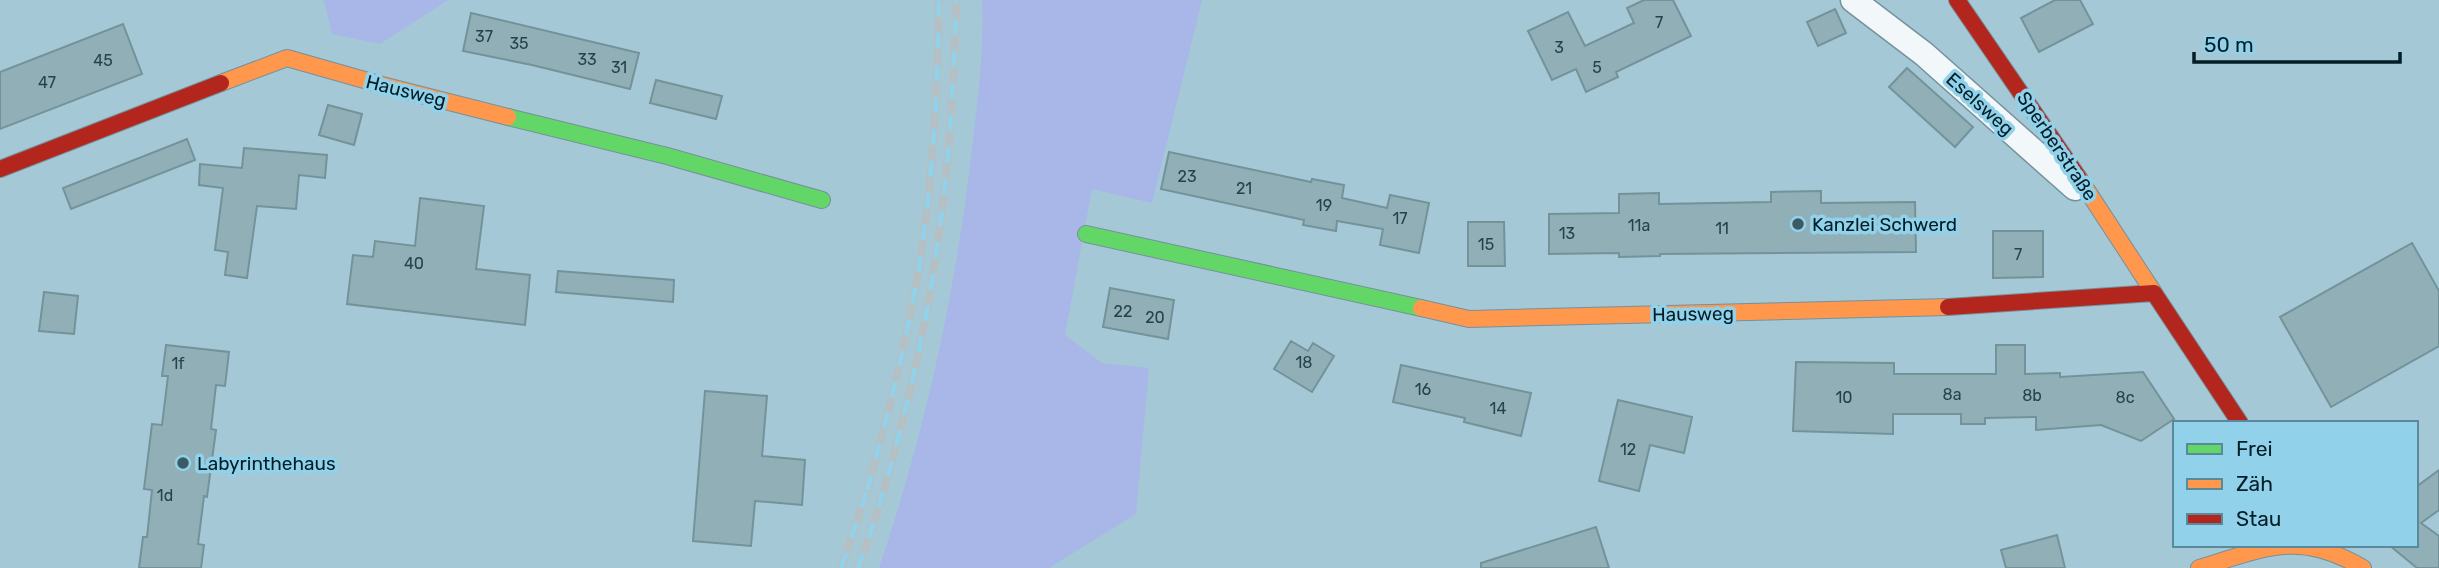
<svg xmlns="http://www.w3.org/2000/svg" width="2439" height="568" font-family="Rubik,sans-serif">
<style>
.green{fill:#a8b7e8}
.building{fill:#91afb7;stroke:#74929a;stroke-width:2}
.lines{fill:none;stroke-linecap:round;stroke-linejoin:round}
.street-casing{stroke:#75919c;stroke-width:27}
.fast-casing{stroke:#75919c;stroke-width:18}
.slow-casing{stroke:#75919c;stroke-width:18}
.jam-casing{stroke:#75919c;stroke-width:18}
.street{stroke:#f2f7f9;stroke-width:24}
.fast{stroke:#63d668;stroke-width:16}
.slow{stroke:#ff974d;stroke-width:16}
.jam{stroke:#b3261e;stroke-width:16}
.rail-casing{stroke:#b5c0c4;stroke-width:8}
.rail{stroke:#91d1ea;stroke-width:5;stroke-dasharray:16;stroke-linecap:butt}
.poi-dot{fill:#3c5a64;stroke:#91d1ea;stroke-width:2.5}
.labels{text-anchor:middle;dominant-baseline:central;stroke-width:7;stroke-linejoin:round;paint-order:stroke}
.number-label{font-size:16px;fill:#26424b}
.street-label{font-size:19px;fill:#031e27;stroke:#91d1ea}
.poi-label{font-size:19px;fill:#031e27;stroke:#91d1ea;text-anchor:start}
</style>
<rect width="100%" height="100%" fill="#a5c8d6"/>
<path class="green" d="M324,0H448L380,44L332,34Z
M982,0H1202L1152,203L1092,189L1065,335L1102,363L1149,368L1136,514L1049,568H879C925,432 956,291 972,148C978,98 984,51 982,0Z"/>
<path class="building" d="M1644,0H1673L1691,36L1616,72L1618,77L1586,92L1576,69L1552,80L1528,31L1568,12L1585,46L1634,23L1627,8Z
M2055,0H2080L2093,24L2039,52L2021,18Z
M1835,9L1846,33L1818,46L1807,22Z
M471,13L639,53L630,89L532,65L463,51Z
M123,24L142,74L0,129V72Z
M1907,68L1973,127L1955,147L1889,87Z
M656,80L722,96L716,119L650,103Z
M328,105L362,114L354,145L319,135Z
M187,139L195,160L71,209L63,188Z
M244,148L327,155L325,178L299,175L296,209L257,206L247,278L225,275L228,252L215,250L223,188L199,185L200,164L242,168Z
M1169,152L1311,182L1312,179L1344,185L1342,198L1387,208L1390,195L1429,203L1419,253L1380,245L1383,229L1337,221L1336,231L1303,225L1304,220L1161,189Z
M1821,191V203L1915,202L1916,252L1660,254V256L1619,257V253L1549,254V214L1619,213V194L1659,193V204L1771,202V192Z
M420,198L484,206L476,269L530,275L525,325L347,304L353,255L373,257L375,241L415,246Z
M1468,222H1504L1505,266H1468Z
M1993,231H2043V277L1993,278Z
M2412,243L2439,291V346L2331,407L2280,317Z
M558,271L674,280L673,302L556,292Z
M1110,288L1174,300L1168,339L1103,327Z
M44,292L78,296L74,334L39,331Z
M1291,341L1308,351L1313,343L1334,356L1312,392L1274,369Z
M166,345L229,352L225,386L216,385L211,429L216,430L207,497L204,496L198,544L204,545L201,568H139L143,537H147L152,490L144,489L152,424L162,425L168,376H162Z
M1996,345H2025V374L2060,373V377L2143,372L2174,419L2141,441L2101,425L2036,430V417L1985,418V424H1961V414H1893V434L1793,431L1796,362L1894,363V374H1996Z
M1401,365L1531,393L1521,436L1464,422L1465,418L1393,402Z
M705,391L767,396L762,456L805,460L802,505L755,501L751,546L693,541Z
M1618,400L1692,417L1684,453L1650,445L1639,491L1599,481Z
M2439,470V510L2421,523L2439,536V568H2417L2389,545H2416V487Z
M1596,527L1609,568H1481V563Z
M2057,535L2065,568H2006L2001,550Z"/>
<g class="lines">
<g class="street-casing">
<path id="street" d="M1853,0L1924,54L2075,188"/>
</g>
<g class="fast-casing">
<path id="fast" d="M508,117L667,156L822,200
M1086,234L1421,308"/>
</g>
<g class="slow-casing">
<path id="slow" d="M221,83L287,58L382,85L508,117
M2079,178L2154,293
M1421,308L1469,319L1948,307
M2199,568C2265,548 2299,530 2363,568"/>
</g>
<g class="jam-casing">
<path id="jam" d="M1957,0L2079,178
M0,169L221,83
M1948,307L2154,293L2240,423"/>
</g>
<use href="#street" class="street"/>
<use href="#fast" class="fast"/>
<use href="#slow" class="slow"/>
<use href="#jam" class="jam"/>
<g class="rail-casing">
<path id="rail" d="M867,490C888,415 908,338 920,261C933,175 938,87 939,0
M841,568L870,482
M858,568C873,528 885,487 896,446C937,297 953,154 956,0"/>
</g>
<use href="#rail" class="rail"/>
</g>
<g class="poi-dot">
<circle cx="1798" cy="224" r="7"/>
<circle cx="183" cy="463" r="7"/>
</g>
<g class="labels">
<g class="number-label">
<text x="1659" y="22">7</text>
<text x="484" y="36">37</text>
<text x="519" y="43">35</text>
<text x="1559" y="47">3</text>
<text x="587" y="59">33</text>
<text x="103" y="60">45</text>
<text x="619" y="67">31</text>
<text x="1597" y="67">5</text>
<text x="47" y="82">47</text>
<text x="1187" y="176">23</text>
<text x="1244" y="188">21</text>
<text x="1324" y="205">19</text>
<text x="1400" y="218">17</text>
<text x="1639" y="225">11a</text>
<text x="1722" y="228">11</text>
<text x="1567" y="233">13</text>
<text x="1486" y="244">15</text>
<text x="2018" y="254">7</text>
<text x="414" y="263">40</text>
<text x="1123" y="311">22</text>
<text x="1155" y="317">20</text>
<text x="1304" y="362">18</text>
<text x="178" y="363">1f</text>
<text x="1423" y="389">16</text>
<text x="1952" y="394">8a</text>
<text x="2032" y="395">8b</text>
<text x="1844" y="397">10</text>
<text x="2125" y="397">8c</text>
<text x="1498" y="408">14</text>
<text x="1628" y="449">12</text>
<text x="165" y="495">1d</text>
</g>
<g class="street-label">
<text transform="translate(406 91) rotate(14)">Hausweg</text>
<text transform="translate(1980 104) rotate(42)">Eselsweg</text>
<text transform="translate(2057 146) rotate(56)">Sperberstraße</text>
<text transform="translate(1693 314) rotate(-1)">Hausweg</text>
</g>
<g class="poi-label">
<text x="1812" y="224">Kanzlei Schwerd</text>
<text x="197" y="463">Labyrinthehaus</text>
</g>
</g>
<rect x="2173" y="421" width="245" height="126" fill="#91d1ea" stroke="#58899c" stroke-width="2"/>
<rect x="2187" y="444" width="35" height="10" fill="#63d668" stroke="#58899c" stroke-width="2"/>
<text x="2236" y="456" font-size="21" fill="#031e27">Frei</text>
<rect x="2187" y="479" width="35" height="10" fill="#ff974d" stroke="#58899c" stroke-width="2"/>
<text x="2236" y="491" font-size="21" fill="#031e27">Zäh</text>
<rect x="2187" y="514" width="35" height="10" fill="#b3261e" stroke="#58899c" stroke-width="2"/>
<text x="2236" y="526" font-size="21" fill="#031e27">Stau</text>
<path d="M2194 52v10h206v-10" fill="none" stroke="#031e27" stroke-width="3.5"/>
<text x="2204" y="52" font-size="21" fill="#031e27" stroke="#91d1ea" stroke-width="5" paint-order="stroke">50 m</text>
</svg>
